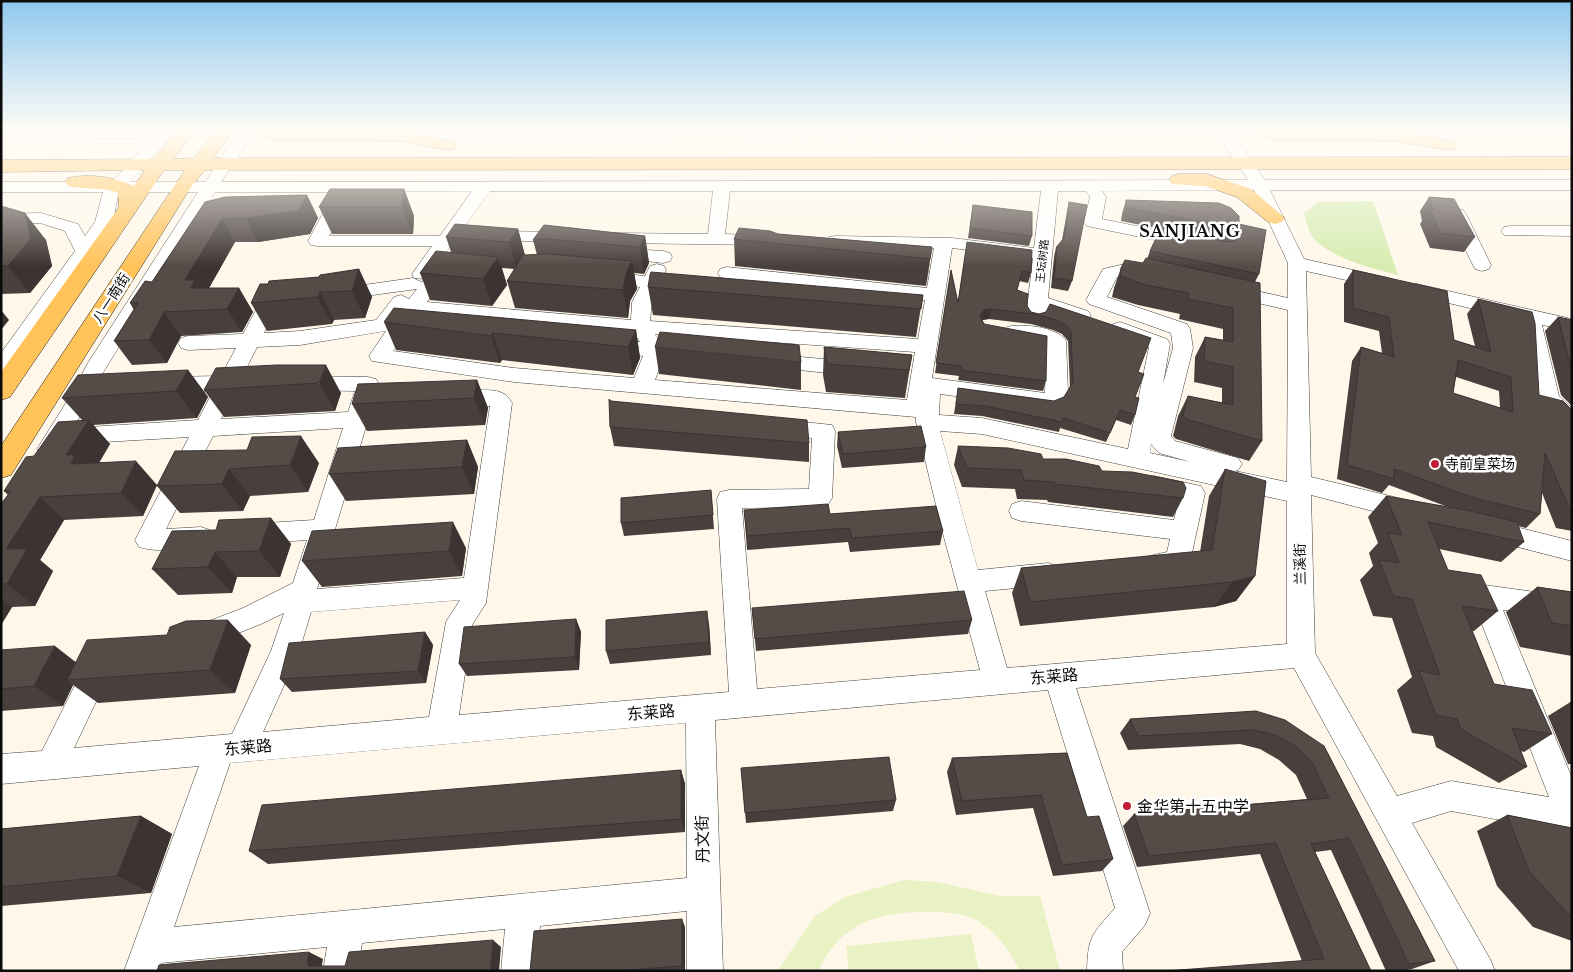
<svg xmlns="http://www.w3.org/2000/svg" width="1573" height="972" font-family="'Libre Baskerville','Noto Sans SC',serif">
<style>
.green{fill:#d7ecb1}
.pitch{fill:#e8f2c4}
.lines{fill:none;stroke-linecap:round;stroke-linejoin:round}
.minor-casing{stroke:#3e3e3e;stroke-width:1}
.major-casing{stroke:#1c1c1c;stroke-width:1}
.minor{fill:#fff;fill-rule:evenodd}
.major{fill:#ffc35a;fill-rule:evenodd}
.wall{fill:#49403d;fill-rule:evenodd}
.shaded-wall{fill:#3c3432}
.building{fill:#554b47;stroke:#3c3432;fill-rule:evenodd}
.poi-dot{fill:#c41b37;stroke:#fff;stroke-width:2}
.labels{text-anchor:middle;dominant-baseline:central;stroke-width:5;stroke-linejoin:round;paint-order:stroke}
.far-street-label{font-size:11px;fill:#0b0b0b;stroke:#fff}
.street-label{font-size:14px;fill:#0b0b0b;stroke:#fff}
.poi-label{font-size:14px;fill:#0b0b0b;stroke:#fff;text-anchor:start}
.far-district-label{font-size:16px;font-weight:bold;letter-spacing:1px;fill:#0b0b0b;stroke:#fff}
.near-street-label{font-size:16px;fill:#0b0b0b;stroke:#fff}
.near-poi-label{font-size:16px;fill:#0b0b0b;stroke:#fff;text-anchor:start}
</style>
<rect width="100%" height="100%" fill="#fff8ea"/>
<path class="green" d="M1373,201L1398,275C1373,269 1332,258 1314,239C1309,233 1306,221 1304,213L1318,202Z"/>
<path class="pitch" d="M904,880L937,882L1000,896H1040L1060,971H1020C1008,949 1000,936 978,921C967,914 947,912 933,912C882,911 842,920 818,971H777L815,916L845,897Z
M971,934L979,971H849L846,946Z"/>
<g class="lines">
<g class="minor-casing">
<path id="minor" d="M1,131L296,132L293,135L288,137H251L221,182L1248,180L1215,131H1231L1265,180H1572V190H1270L1304,259L1389,278L1391,282L1389,286L1382,288L1306,271L1311,477L1411,501L1420,504L1423,511L1420,518L1411,521L1311,495L1315,653L1397,796L1451,781L1549,797L1471,596L1475,588L1484,585L1572,597V619L1503,610L1572,778V833L1451,811L1412,823L1490,959L1495,971H1459L1294,668L1076,688L1150,913L1145,925L1122,952L1123,971H1087C1088,935 1092,935 1115,908L1048,690L715,720L723,971H687V911L540,926L537,971H501L505,929L362,943L358,971H323L327,947L161,963L159,971H124L199,766L1,784V754L42,751L90,655L100,651L110,655L114,664L74,748L232,734L271,651L284,613L261,624L201,648L191,644L187,636L191,628L243,608L293,583L307,540L250,544L241,541L238,534L241,527L250,524L314,520L343,428L213,436L166,529L201,527L210,530L213,537L210,544C193,550 156,553 139,547L135,540L189,437L70,444L64,442L56,455L48,457L40,455L37,449L76,387L86,366L198,192H121L118,195L113,222L8,374L1,376V353L75,251L65,231L40,223L1,224V214L41,213L78,224L85,236L95,222L103,192H1V182H112L152,138L1,139ZM170,137H235L205,182H130ZM1254,190L1288,263V298L1230,285L1223,287L1220,291L1223,295L1288,310L1287,482L1235,471L1238,470L1242,464L1238,458L1175,441L1171,436L1193,348L1190,329L1187,324L1107,297L1117,277L1129,275L1151,280L1158,278L1160,274L1158,270L1129,263L1103,269L1086,300L1089,304L1171,333L1173,348L1163,384L1170,344L1167,339L1120,322L1113,324L1110,329L1113,334L1149,347L1128,449L982,418L939,415L940,394L1051,409L1059,406L1068,392L1066,341C1058,327 1021,323 1007,327L1004,332L1007,337L1046,344L1045,393L932,378L952,248L1033,258L1026,316L1029,320L1036,322L1043,320L1046,311L1081,321L1088,319L1091,315L1088,311L1048,298L1058,191H1086L1090,197L1084,222L1087,226L1189,247L1195,246L1198,242L1195,238L1102,219L1106,197L1102,191ZM472,191L440,236H329L349,198L344,192ZM490,191H713L708,234L615,233L609,234L606,238L609,242L615,243L766,245L772,244L775,240L772,236L725,234L730,191H1041L1034,248L952,238L835,236L829,237L826,241L829,245L835,246L934,248L927,288L727,267L720,269L718,273L720,277L727,279L925,300L918,339L650,321L652,302L666,270L664,266L657,264L650,266L645,276L603,272L596,274L594,278L596,282L640,287L632,302L631,320L427,302L453,264L451,260L441,259ZM215,192H330L329,194L331,198L308,241L311,245L317,246H432L412,274L414,278L424,279L421,282L413,278L329,290L326,294L329,298L336,300L417,289L409,299L401,295L394,297L376,320L300,331L264,333L276,308L290,305L293,301L290,297L283,295L262,299L243,334L188,336L181,338L178,343L181,348L188,350L236,348L221,376L165,377L157,379L154,384L157,389L165,391H213L198,420L73,428L97,388L104,371ZM419,314L634,333L640,342L607,339L600,341L597,346L600,351L643,356L634,378L514,368L393,351ZM386,331L369,356L372,361L514,382L916,417V422L942,530L980,670L757,689L742,508L820,507L828,505L832,498L835,431L832,425L776,419L768,421L765,427L768,433L812,438L809,489L729,490L720,492L717,499L729,692L459,715L472,625L486,603L512,403C509,398 506,394 500,392C489,388 455,391 443,395L440,400L443,405L451,408L490,406L464,578L317,589L371,410L388,407L391,402L388,397L375,395L379,384L376,379L368,377L303,376L295,378L292,383L295,388L303,390L355,391L348,412L221,419L235,390L247,388L250,383L247,378L242,377L257,347L300,345ZM655,334L915,352L907,400L655,380L663,358L688,361L695,359L698,354L695,349L661,345ZM940,431L982,434L1287,501V644L1007,668L985,591L1048,585L1057,582L1061,574L1057,566L1048,563L978,570ZM1151,444L1159,453L1191,462L1150,453ZM460,600L446,622L429,717L263,732L299,652L311,612ZM686,723L687,878L174,927L230,763Z
M372,131H1145L1142,134L1137,136L379,138L374,136L371,133Z
M1457,209L1463,210L1466,214L1491,265L1489,269L1482,271L1475,269L1473,265L1448,214L1451,210Z
M1510,226H1572V236L1504,235L1501,231L1504,227Z
M487,231L569,232L575,233L578,237L575,241L569,242L481,240L478,236L481,232Z
M617,248L663,251L670,253L672,257L670,261L663,263L611,257L608,253L611,249Z
M1417,284L1572,319V331L1542,325L1559,396L1572,408V430L1564,428L1538,399L1521,320L1410,294L1407,290L1410,286Z
M769,354L855,362L862,364L866,369L862,374L855,376L762,366L759,361L762,356Z
M1154,476L1201,486L1205,493L1190,562L1186,569C1173,574 1158,576 1145,571L1141,564L1145,557L1167,552L1170,539L1021,521L1012,518L1009,511L1012,504L1021,501L1174,520L1179,499L1146,491L1142,485L1146,479Z
M1492,521L1572,541V561L1483,538L1480,531L1483,524Z"/>
</g>
<g class="major-casing">
<path id="major" d="M177,131H196L173,159L194,158L215,131H234L213,158L1572,157V169L205,170L191,187L11,475L1,478V446L185,170H164L10,397L1,400V372L119,207L118,193C101,186 85,190 68,186L65,182L68,178C90,173 114,177 134,186L145,170L1,172V160L153,159Z
M255,131H402L453,141L456,145L453,149L447,150L399,141L271,140L258,135Z
M1252,131H1398L1448,140L1454,141L1457,145L1454,149L1448,150L1394,141L1277,140L1255,135Z
M1179,174H1207L1251,189L1285,218L1282,222L1275,224L1268,222L1237,197L1205,186L1172,184L1169,180L1172,176Z"/>
</g>
<use href="#minor" class="minor"/>
<use href="#major" class="major"/>
</g>
<path class="wall" d="M404,189L414,216L413,234H332L319,207Z
M307,195L318,218L310,234L258,242H235L209,288H239L253,312L242,332L181,336L167,363L132,365L114,341L134,310L130,303L152,282L205,202Z
M1429,197L1475,237L1464,252L1430,248L1420,224L1422,221L1420,211Z
M1126,200L1239,224L1259,274L1255,282L1262,441L1249,461L1176,439L1173,436L1178,416L1188,396L1222,403V388L1194,382L1195,357L1205,337L1223,340V329L1179,319L1180,314L1138,305L1112,297L1114,288L1121,268L1143,263L1147,259L1150,251L1161,229L1121,221L1122,214Z
M1069,202L1072,281L1068,291L1051,288L1054,257L1056,247L1062,240L1067,212Z
M973,205L1032,236L1029,246L968,238Z
M1,206L46,240L52,266L30,293L1,294Z
M544,225L645,236L649,263L644,274L634,273L637,289L630,301L628,318L515,308L507,281L515,269L502,268L507,285L492,306L430,300L420,273L451,252L446,237L518,229L525,255H537L533,240Z
M778,234L932,247L926,286L735,266L734,239Z
M966,252L1031,273L1028,283L1019,281L1017,290L1031,312L1039,314L1046,312L1138,372L1135,397V415L1131,425L1116,420L1106,442L1060,428L1059,432L982,416L954,414L958,388L1054,401L1064,397L1070,388L1068,341L1062,334L1053,330L1031,324L989,319L982,320L984,324L1046,381L1043,391L958,380L959,376L935,373L951,270L958,302Z
M359,269L372,297L365,318L334,320L332,324L267,331L251,303L268,284L319,277Z
M1353,270L1454,340L1475,346L1467,314L1478,299L1539,395L1572,410V531L1556,528L1542,493L1540,514L1526,528L1518,526L1524,542L1501,562L1439,549L1448,570L1498,611L1474,631H1472L1494,684L1552,734L1524,752L1521,751L1527,767L1499,783L1436,747L1433,736L1412,733L1397,690L1412,677L1392,618L1373,616L1360,580L1373,566L1369,553L1378,543L1368,517L1386,496L1448,507L1389,485L1382,493L1337,479L1352,361L1361,347L1382,353L1379,331L1344,322V284ZM1456,377L1499,391L1500,408L1453,393Z
M648,287L923,295L916,337L653,315Z
M1558,317L1572,320V406L1561,395L1545,331Z
M384,322L636,330L640,358L633,375L502,360L500,363L396,350Z
M655,347L801,362V390L659,374Z
M824,347L912,355L905,398L826,392L823,375Z
M277,365L341,393L335,411L224,417L204,390Z
M188,370L208,397L197,418L93,425L110,444L99,463L157,485L143,516L64,520L40,560L53,571L35,606L12,607L1,625V504L8,495L4,491L34,456L82,420L62,398Z
M477,380L488,408L485,425L367,431L352,404Z
M611,401L809,443V462L614,446L610,427Z
M838,432L926,447L924,462L842,468L837,446Z
M467,440L478,467L474,494L346,501L329,474Z
M958,446L1043,459L1102,471L1183,498L1173,517L1048,502L1047,500L1017,499L1015,489L962,487L954,465Z
M175,451L319,463L308,492L250,496L243,511L180,513L157,486Z
M1225,469L1255,576L1236,601L1214,607L1020,626L1012,593L1021,568L1200,552L1209,496Z
M711,490L714,529L624,536L621,523Z
M744,510L830,514L943,531L940,545L850,552L848,542L747,550Z
M271,518L291,544L280,577H237L232,593L178,595L152,569L216,530Z
M466,548L462,576L322,587L302,561Z
M1537,587L1572,592V656L1520,647L1506,612Z
M752,608L972,620L968,634L756,651Z
M576,619L581,632L579,670L467,676L459,664Z
M709,624L711,655L610,664L606,651Z
M425,632L433,645L426,683L292,692L280,679Z
M251,645L235,693L98,703L73,685L63,706L1,711V650L76,662Z
M1572,701V764H1568L1548,716Z
M1256,711L1324,746L1435,961L1412,969L1402,971H1386L1331,850L1315,852L1371,971L1302,961L1260,854L1137,867L1123,826L1134,814L1307,799L1296,775L1279,760L1260,749L1240,744L1128,750L1120,733L1130,719Z
M1067,753L1087,817L1113,859L1102,871L1053,876L1033,808L956,815L947,772L952,758Z
M741,768L896,800L893,811L746,823Z
M681,770L685,784V832L268,864L249,851Z
M1507,815L1572,828V941L1533,927L1497,886L1477,831Z
M141,816L172,834L151,893L1,906V829Z
M685,927V971H530Z"/>
<path class="shaded-wall" d="M404,189L414,216L413,234L402,207Z
M307,195L318,218L310,234L258,242L246,218Z
M25,213L46,240L52,266L30,293L8,266Z
M222,219L235,242L205,295L207,310L185,280Z
M518,229L525,256L517,269L509,242Z
M645,236L649,263L644,274L640,247Z
M932,247L928,275L926,286L930,259Z
M498,257L507,285L492,306L483,279Z
M632,261L637,289L630,301L628,318L623,290L626,274Z
M359,269L372,297L365,318L352,291Z
M239,288L253,312L242,332L227,309Z
M320,292L334,320L332,324L318,297Z
M991,309L989,319L982,320L980,316L984,310Z
M1,310L9,320L1,330Z
M164,312L181,336L167,363L149,340Z
M636,330L640,358L633,375L628,347Z
M493,333L502,360L500,363L491,336Z
M326,365L341,393L335,411L319,383Z
M188,370L208,397L197,418L176,391Z
M477,380L488,408L485,425L474,398Z
M89,420L110,444L92,474L71,464L66,455Z
M301,436L319,463L308,492L290,465Z
M467,440L478,467L474,494L462,467Z
M136,461L157,485L143,516L121,493Z
M229,469L250,496L243,511L222,484Z
M40,497L64,520L40,560L53,571L35,606L7,584L6,549Z
M271,518L291,544L280,577L259,551Z
M453,522L466,548L462,576L449,551Z
M215,552L237,577L232,593L208,567Z
M1255,576L1236,601L1214,607L1232,582Z
M1,598L12,607L1,625Z
M707,611L709,624L711,655L709,642Z
M576,619L581,632L579,670L575,657Z
M228,620L251,645L235,693L210,670Z
M425,632L433,645L426,683L418,671Z
M55,646L82,667L67,680L73,685L63,706L34,686Z
M681,770L685,784V832L681,819Z
M141,816L172,834L151,893L117,876Z
M682,919L685,927V971H684L682,966Z
M493,940L501,947L499,971H490Z
M309,952L323,959L321,971L309,966L307,964Z"/>
<path class="building" d="M330,189H404L402,207H319Z
M307,195L298,211L246,218L222,219L185,280H195L191,288H239L227,309L164,312L149,340L114,341L138,303H130L145,281L152,282L205,202L225,197Z
M1429,197L1454,199L1475,237L1440,233L1430,210H1433Z
M1126,200L1219,203L1231,208L1239,216V224L1266,230L1259,274L1150,251L1161,228L1228,242L1235,241L1239,235L1235,229L1126,207Z
M1069,202L1087,205L1072,281L1054,278L1057,247L1064,238Z
M973,205L1032,212V236L970,228Z
M1,206L25,213L31,239L8,266H1Z
M455,224L518,229L509,242L446,237Z
M544,225L645,236L640,247L549,239L533,240Z
M739,228L770,231L778,234L932,247L930,259L734,239Z
M967,242L1032,250L1031,273L1022,271L1017,290L1028,294L1027,306L1031,312L1039,314L1046,312L1050,304L1151,338L1138,372L1144,374L1135,397L1139,398L1135,415L1120,410L1110,433L1063,418L1062,422L985,406L956,404L958,388L1054,401L1064,397L1073,382L1071,331L1065,324L1056,320L1034,314L991,309L984,310L980,316L984,324L1047,336L1046,381L961,370V366L936,363L951,270L958,303Z
M436,251L498,257L483,279L420,273Z
M549,254L632,261L626,274L623,290L507,281L523,255Z
M1146,258L1260,283L1262,441L1186,419L1183,415L1188,396L1233,405V367L1204,361L1205,337L1233,342V308L1188,299L1189,293L1146,285L1120,276L1121,268L1125,260L1143,263Z
M359,269L352,291L320,292L318,297L251,303L260,284H268L269,281L319,277L320,275Z
M1353,270L1447,291L1454,340L1491,352L1478,299L1532,312L1535,323L1539,395L1563,401L1572,410V514L1545,453L1540,514L1474,498L1394,469V479L1347,465L1361,347L1394,357L1389,317L1353,308ZM1458,360L1511,377L1513,412L1453,393Z
M651,272L923,295L921,309L648,287L650,275Z
M394,308L636,330L628,347L493,333L491,336L384,322Z
M1558,317L1572,320V372Z
M660,332L799,345L801,362L655,347Z
M824,347L912,355L909,370L827,364Z
M277,365H326L319,383L204,390L216,368Z
M188,370L176,391L62,398L78,375Z
M477,380L474,398L352,404L358,384Z
M609,399L611,401L807,420L809,443L610,427Z
M89,420L66,455H75L71,464L136,461L121,493L40,497L6,549H27L7,584H1V504L11,491H4L26,457L34,456L58,422Z
M921,426L926,447L843,454L838,432Z
M301,436L290,465L229,469L222,484L157,486L175,451L247,450L252,437Z
M467,440L462,467L329,474L338,448Z
M958,446L1008,448L1041,454L1043,459H1066L1099,466L1102,471L1132,472L1183,482L1186,488L1183,498L1055,484L1054,482L1024,480L1021,470L967,468Z
M1225,469L1266,481L1255,576L1232,582L1030,602L1021,568L1212,550Z
M711,490L713,515L621,523V498Z
M1386,496L1471,511L1517,522L1524,542L1428,522L1448,570L1481,575L1498,611L1462,606L1494,684L1532,690L1552,734L1512,728L1527,767L1461,729L1457,719L1436,715L1419,671L1440,675L1412,599L1393,596L1379,560L1399,563L1388,533L1402,535Z
M828,504L830,514L936,506L943,531L852,538L849,528L747,536L744,510Z
M271,518L259,551L215,552L208,567L152,569L172,531L216,530L219,520Z
M453,522L449,551L302,561L312,531Z
M1537,587L1572,592V626L1552,623Z
M964,591L972,620L755,639L752,608Z
M707,611L709,642L606,651V620Z
M576,619L575,657L459,664L464,627Z
M228,620L210,670L67,680L87,640L167,635L170,627L186,621Z
M425,632L418,671L280,679L289,643Z
M55,646L34,686L1,689V650Z
M1256,711L1285,720L1324,746L1435,961L1409,964L1349,838L1311,844L1371,971H1166L1324,959L1276,843L1149,856L1134,814L1329,798L1312,762L1295,746L1275,735L1254,730L1138,736L1130,719Z
M1067,753L1087,817L1099,816L1113,859L1062,865L1041,795L962,801L952,758Z
M889,757L896,800L745,813L741,768Z
M681,770V819L249,851L262,805Z
M1507,815L1572,828V915L1568,914L1529,871Z
M141,816L117,876L1,887V829Z
M682,919V966L614,971H530L534,931Z
M493,940L490,971H157L159,965L309,952L307,964L309,966H345L349,952Z"/>
<linearGradient id="sky" x2="0" y2="1"><stop stop-color="#8fc8ef"/><stop offset="0.49" stop-color="#fffcf6"/><stop offset="1" stop-color="#fffcf6" stop-opacity="0"/></linearGradient>
<rect width="1573" height="267" fill="url(#sky)"/>
<g class="poi-dot">
<circle cx="1435" cy="464" r="5"/>
<circle cx="1127" cy="806" r="5"/>
</g>
<g class="labels">
<g class="far-street-label">
<text transform="translate(1042 261) rotate(-84)">王坛树路</text>
</g>
<g class="street-label">
<text transform="translate(111 298) rotate(-57)">八一南街</text>
<text transform="translate(1300 564) rotate(-91)">兰溪街</text>
</g>
<g class="poi-label">
<text x="1445" y="464">寺前皇菜场</text>
</g>
<g class="far-district-label">
<text x="1190" y="231">SANJIANG</text>
</g>
<g class="near-street-label">
<text transform="translate(1054 676) rotate(-5)">东莱路</text>
<text transform="translate(651 712) rotate(-5)">东莱路</text>
<text transform="translate(248 747) rotate(-5)">东莱路</text>
<text transform="translate(702 839) rotate(-91)">丹文街</text>
</g>
<g class="near-poi-label">
<text x="1137" y="806">金华第十五中学</text>
</g>
</g>
<rect width="1573" height="972" fill="none" stroke="#0b0b0b" stroke-width="5"/>
</svg>
